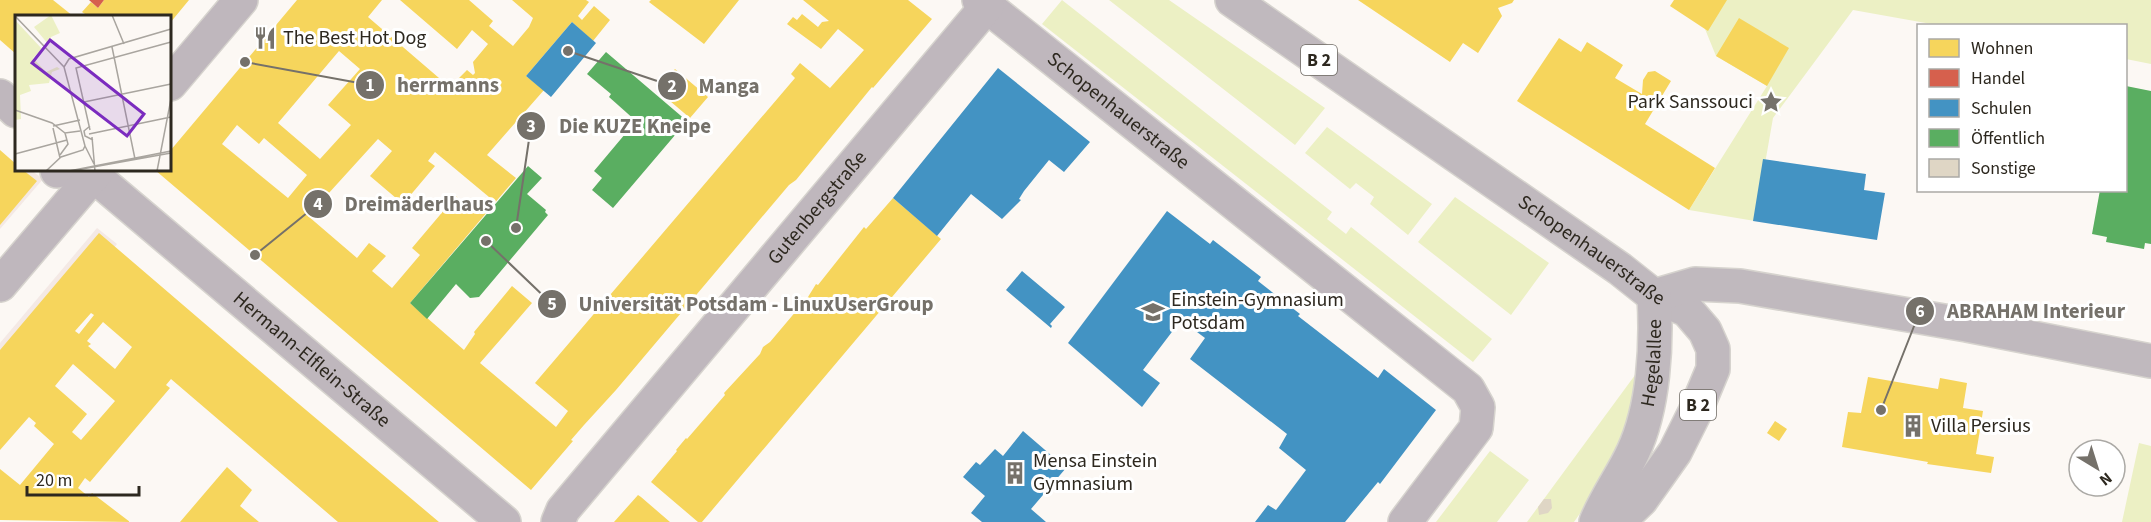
<svg xmlns="http://www.w3.org/2000/svg" width="2151" height="522" font-family="'Source Sans 3',sans-serif">
<style>
.commercial{fill:#f4e9e5}
.green{fill:#ecf0c4}
.homes{fill:#f6d55c;fill-rule:evenodd}
.shops{fill:#d6604d}
.schools{fill:#4393c3}
.public{fill:#5aae61}
.building{fill:#dfd6c5}
.lines{fill:none;stroke-linecap:round;stroke-linejoin:round}
.street-casing{stroke:#d6d3ce;stroke-width:36}
.primary-casing{stroke:#d6d3ce;stroke-width:36}
.street{stroke:#bfb7bd;stroke-width:33}
.primary{stroke:#c0b9be;stroke-width:33}
.labels{text-anchor:middle;dominant-baseline:central;stroke-width:6;stroke-linejoin:round;paint-order:stroke}
.shield{fill:#fff;stroke:#6c6862;stroke-width:1.5}
.shield-label{font-size:18px;font-weight:bold;fill:#2d281f}
.poi-label{font-size:20px;fill:#2d281f;stroke:#fff;text-anchor:start}
.street-label{font-size:20px;fill:#2d281f;stroke:#fff}
.inset-road{fill:none;stroke:#a9a59f;stroke-width:1.5}
.view{fill:#7b2cbf;fill-opacity:0.15;stroke:#7b2cbf;stroke-width:3}
.inset-edge{fill:none;stroke:#2d281f;stroke-width:3}
.leader{fill:none;stroke:#75716a;stroke-width:2}
.callout-dot{fill:#75716a;stroke:#fff;stroke-width:2}
.mark-label{font-size:18px;text-anchor:middle;font-weight:bold;fill:#fff}
.callout-label{font-size:21px;text-anchor:middle;font-weight:bold;fill:#75716a;stroke:#fff;stroke-width:6;stroke-linejoin:round;paint-order:stroke}
</style>
<rect width="100%" height="100%" fill="#fcf8f4"/>
<path class="commercial" d="M16,162V170H31L43,179L0,229V182Z
M97,228L117,244L0,383V343Z"/>
<path class="green" d="M1062,0L1332,212L1327,219L1346,234L1351,227L1492,339L1473,362L1042,24Z
M1109,0H1169L1325,108L1295,145Z
M1724,0H2151V64L2126,59V26L1937,25L1853,10L1773,118L1755,221L1689,210L1767,86L1716,56L1705,29Z
M1327,127L1432,204L1408,235L1370,204L1374,197L1356,183L1350,189L1305,153Z
M1455,197L1549,263L1511,315L1418,242Z
M1638,371V396L1607,475L1574,522H1527Z
M2139,443L2151,446V522H2122Z
M1490,451L1529,480L1497,522H1436Z"/>
<path class="homes" d="M0,0H53L73,16H16V54L0,40Z
M104,0H189L170,23V16H88L82,12L91,2L98,8Z
M297,0H382L368,17L446,84L447,95L455,94L464,85L457,80L467,70L473,75L475,73L473,62L488,44L472,30L457,49L400,0H469L493,21L489,26L513,46L529,27L533,18L512,0H586L589,2L578,16L582,20L594,6L610,20L593,41L572,22L526,76L544,90L487,155L516,178L410,303L464,350L475,334L474,332L512,286L532,303L480,363L556,427L568,411L535,383L795,78L791,74L800,63L830,88L864,50L838,29L821,49L791,27L787,24L793,17L797,20L802,14L818,27L822,22L829,21L803,0H908L932,19L873,88L872,87L796,180L789,185L616,390L584,425L571,440L573,441L531,490L155,170H170V151ZM339,51L360,69L328,105L351,125L320,159L278,123ZM237,125L259,144L264,138L307,175L288,198L222,144ZM378,139L392,151L370,176L403,204L435,166L428,161L435,152L489,197L475,213L456,196L412,248L420,255L392,288L372,271L386,256L369,243L357,258L308,216Z
M651,0H739L704,44L649,2Z
M1358,0H1514L1512,3L1498,8L1502,16L1478,53L1463,43L1450,62Z
M1674,0H1727L1708,31L1670,6Z
M1739,18L1789,48L1767,86L1716,56Z
M1559,38L1581,52L1587,42L1623,65L1615,78L1642,94L1643,80L1648,72L1655,71L1671,81L1645,124L1715,168L1689,210L1517,101Z
M675,69L708,97L690,118L657,90Z
M0,150L16,164V170H23L37,181L0,225Z
M893,198L941,239L702,522H698L651,482L677,451L676,450L686,438L687,439L725,395L724,393L760,354L763,347L770,342L808,297L816,284L818,285L864,227L866,229Z
M99,233L287,394L439,522H338L171,379L166,385L170,388L90,482L85,478L78,488L89,497L92,493L130,522L0,520V469L20,485L54,444L34,426L36,423L29,417L0,450V350ZM91,313L94,315L79,334L75,331ZM103,322L132,347L115,369L88,346L91,344L87,341ZM73,364L115,401L81,440L72,432L87,414L55,386Z
M1868,377L1938,389L1940,378L1967,383L1963,408L1983,411L1976,454L1994,457L1991,473L1927,464L1928,462L1842,447L1848,412L1861,413Z
M1775,421L1787,429L1779,441L1767,433Z
M227,467L252,490L240,506L259,522H180Z
M638,495L641,497L670,522H614Z"/>
<path class="shops" d="M89,0H104L98,8Z"/>
<path class="schools" d="M572,22L596,43L551,97L526,76Z
M998,68L1090,142L1064,172L1049,160L1024,191L1019,199L1021,200L1002,219L971,194L937,236L893,198Z
M1763,159L1866,174L1864,190L1885,193L1877,240L1753,221Z
M1167,211L1210,244L1213,240L1261,277L1258,281L1300,314L1298,316L1378,378L1384,369L1436,410L1380,484L1378,482L1345,522H1255L1268,505L1276,510L1306,470L1279,448L1287,434L1190,359L1205,338L1181,320L1143,370L1160,383L1142,407L1068,343Z
M1022,271L1065,307L1050,324L1052,326L1051,328L1006,290Z
M1023,431L1066,468L1031,509L1046,522H982L971,513L985,496L963,477L976,462L980,465L995,449L1003,456Z"/>
<path class="public" d="M606,52L687,121L613,208L592,190L602,178L594,171L636,121L609,97L611,94L587,74Z
M2126,86L2151,91V244L2145,243L2144,249L2106,242L2107,237L2092,234L2100,190H2126Z
M528,166L542,178L527,194L546,210L545,212L548,215L479,297L470,298L456,284L427,319L410,303Z"/>
<path class="building" d="M1544,499H1551L1552,508L1548,513L1539,515L1538,507Z"/>
<g class="lines">
<g class="street-casing">
<g id="street">
<path id="s1" d="M979,0L1468,389L1478,407L1476,428L1405,522"/>
<path d="M170,84L241,0"/>
<path d="M0,96L16,111"/>
<path id="s2" d="M87,170L504,522"/>
<path d="M57,171L58,170"/>
<path d="M0,285L98,170"/>
<path id="s3" d="M558,522L563,510L987,6"/>
</g>
</g>
<g class="primary-casing">
<g id="primary">
<path id="s4" d="M1232,0L1620,269L1654,296L1687,310L1705,331L1713,349V369L1695,412L1675,452L1641,500L1618,522"/>
<path d="M1654,296L1695,284L1740,286L1967,325L2151,361"/>
<path id="s5" d="M1596,522C1606,497 1622,476 1633,452C1654,407 1657,345 1654,296"/>
</g>
</g>
<use href="#street" class="street"/>
<use href="#primary" class="primary"/>
</g>
<defs>
<g id="restaurant-bare" transform="scale(1.8)"><path d="M-5-6h1v4h1v-4h1v4h1v-4h1v5L-1.5 .5V6h-2V.5L-5-1ZM5-6V6H3V1.5H1.5Q1.5-4 5-6Z" fill="#75716a" stroke="#fff" stroke-width="2.5" paint-order="stroke"/></g>
<g id="sight-bare" transform="scale(1.8)"><path d="M0-6L1.8-2.2L6-1.7L2.9 1.2L3.7 5.4L0 3.3L-3.7 5.4L-2.9 1.2L-6-1.7L-1.8-2.2Z" fill="#75716a" stroke="#fff" stroke-width="2.5" paint-order="stroke"/></g>
<g id="school-bare" transform="scale(1.8)"><path d="M0-5L7-2L0 1L-7-2ZM-4 1L0 2.5L4 1V4Q0 6-4 4Z" fill="#75716a" stroke="#fff" stroke-width="2.5" paint-order="stroke"/></g>
<g id="building-bare" transform="scale(1.8)"><path d="M-4-6H4V6H1V3H-1V6H-4ZM-2.5-4.3h1.7v1.8h-1.7ZM.8-4.3h1.7v1.8H.8ZM-2.5-1h1.7V.8h-1.7ZM.8-1h1.7V.8H.8Z" fill="#75716a" stroke="#fff" stroke-width="2.5" paint-order="stroke"/></g>
</defs>
<g fill-rule="evenodd">
<use href="#restaurant-bare" x="265" y="38"/>
<use href="#sight-bare" x="1771" y="102"/>
<use href="#school-bare" x="1153" y="312"/>
<use href="#building-bare" x="1913" y="426"/>
<use href="#building-bare" x="1015" y="473"/>
</g>
<g class="labels">
<g class="shield">
<rect x="1301" y="45" width="36" height="30" rx="4.5"/>
<rect x="1680" y="390" width="36" height="30" rx="4.5"/>
</g>
<g class="shield-label">
<text x="1319" y="60">B 2</text>
<text x="1698" y="405">B 2</text>
</g>
<g class="poi-label">
<text x="283" y="38">The Best Hot Dog</text>
<text x="1753" y="102" text-anchor="end">Park Sanssouci</text>
<text x="1171" y="300">Einstein-Gymnasium<tspan x="1171" dy="23">Potsdam</tspan></text>
<text x="1931" y="426">Villa Persius</text>
<text x="1033" y="461">Mensa Einstein<tspan x="1033" dy="23">Gymnasium</tspan></text>
</g>
<g class="street-label">
<text stroke="none"><textPath href="#s1" startOffset="178">Schopenhauerstraße</textPath></text>
<text stroke="none"><textPath href="#s3" startOffset="408">Gutenbergstraße</textPath></text>
<text stroke="none"><textPath href="#s4" startOffset="438">Schopenhauerstraße</textPath></text>
<text stroke="none"><textPath href="#s2" startOffset="294">Hermann-Elflein-Straße</textPath></text>
<text stroke="none"><textPath href="#s5" startOffset="171">Hegelallee</textPath></text>
</g>
</g>
<g transform="translate(15 15)">
<rect width="156" height="156" fill="#fcf8f4"/>
<path d="M36,0L45,18L36,22L33,29L19,12ZM0,5L27,34L18,43L31,57L42,52L45,54L37,57L34,68L14,70L16,76L5,80L6,104L0,105Z" fill="#ecf0c4"/>
<path class="inset-road" d="M97,0L109,29M0,1L49,52L70,131L68,135L46,142L31,156M97,32L120,144M49,52L54,44L156,14M69,87L156,69M0,95L37,108L50,118L65,116M38,111L65,105M75,111L69,116L70,121L78,125M38,113L45,143M75,115L61,53L156,27M74,119L156,102M77,122L80,156M70,131L79,149M0,139L52,125M45,140L53,129L50,118M54,156L156,136M56,156L156,138M142,156L156,84"/>
<path class="view" d="M35,25L129,99L112,121L17,48Z"/>
<rect width="156" height="156" class="inset-edge"/>
</g>
<path class="leader" d="M245 62L370 85M568 51L672 86M516 228L531 126M255 255L318 204M486 241L552 304M1881 410L1920 311"/>
<g class="callout-dot">
<circle cx="245" cy="62" r="6"/>
<circle cx="568" cy="51" r="6"/>
<circle cx="516" cy="228" r="6"/>
<circle cx="255" cy="255" r="6"/>
<circle cx="486" cy="241" r="6"/>
<circle cx="1881" cy="410" r="6"/>
<circle cx="370" cy="85" r="15"/>
<circle cx="672" cy="86" r="15"/>
<circle cx="531" cy="126" r="15"/>
<circle cx="318" cy="204" r="15"/>
<circle cx="552" cy="304" r="15"/>
<circle cx="1920" cy="311" r="15"/>
</g>
<g class="mark-label">
<text x="370" y="91">1</text>
<text x="672" y="92">2</text>
<text x="531" y="132">3</text>
<text x="318" y="210">4</text>
<text x="552" y="310">5</text>
<text x="1920" y="317">6</text>
</g>
<g class="callout-label">
<text x="448" y="92">herrmanns</text>
<text x="729" y="93">Manga</text>
<text x="635" y="133">Die KUZE Kneipe</text>
<text x="419" y="211">Dreimäderlhaus</text>
<text x="756" y="311">Universität Potsdam - LinuxUserGroup</text>
<text x="2036" y="318">ABRAHAM Interieur</text>
</g>
<rect x="1917" y="24" width="210" height="168" fill="#ffffff" stroke="#aba9a5" stroke-width="1.5"/>
<rect x="1929" y="39" width="30" height="18" fill="#f6d55c" stroke="#aba9a5" stroke-width="1.5"/>
<text x="1971" y="54" font-size="18" fill="#2d281f">Wohnen</text>
<rect x="1929" y="69" width="30" height="18" fill="#d6604d" stroke="#aba9a5" stroke-width="1.5"/>
<text x="1971" y="84" font-size="18" fill="#2d281f">Handel</text>
<rect x="1929" y="99" width="30" height="18" fill="#4393c3" stroke="#aba9a5" stroke-width="1.5"/>
<text x="1971" y="114" font-size="18" fill="#2d281f">Schulen</text>
<rect x="1929" y="129" width="30" height="18" fill="#5aae61" stroke="#aba9a5" stroke-width="1.5"/>
<text x="1971" y="144" font-size="18" fill="#2d281f">Öffentlich</text>
<rect x="1929" y="159" width="30" height="18" fill="#dfd6c5" stroke="#aba9a5" stroke-width="1.5"/>
<text x="1971" y="174" font-size="18" fill="#2d281f">Sonstige</text>
<g transform="translate(2097 468) rotate(142)"><circle r="28" fill="#ffffff" stroke="#aba9a5" stroke-width="1.5"/>
<path d="M0-4.5L10 22L0 15L-10 22Z" fill="#75716a"/>
<text y="-9" font-size="16" font-weight="bold" text-anchor="middle" fill="#2d281f">N</text>
</g>
<path d="M27 486v9h112v-9" fill="none" stroke="#2d281f" stroke-width="3"/>
<text x="36" y="486" font-size="18" fill="#2d281f" stroke="#ffffff" stroke-width="4.5" paint-order="stroke">20 m</text>
</svg>
